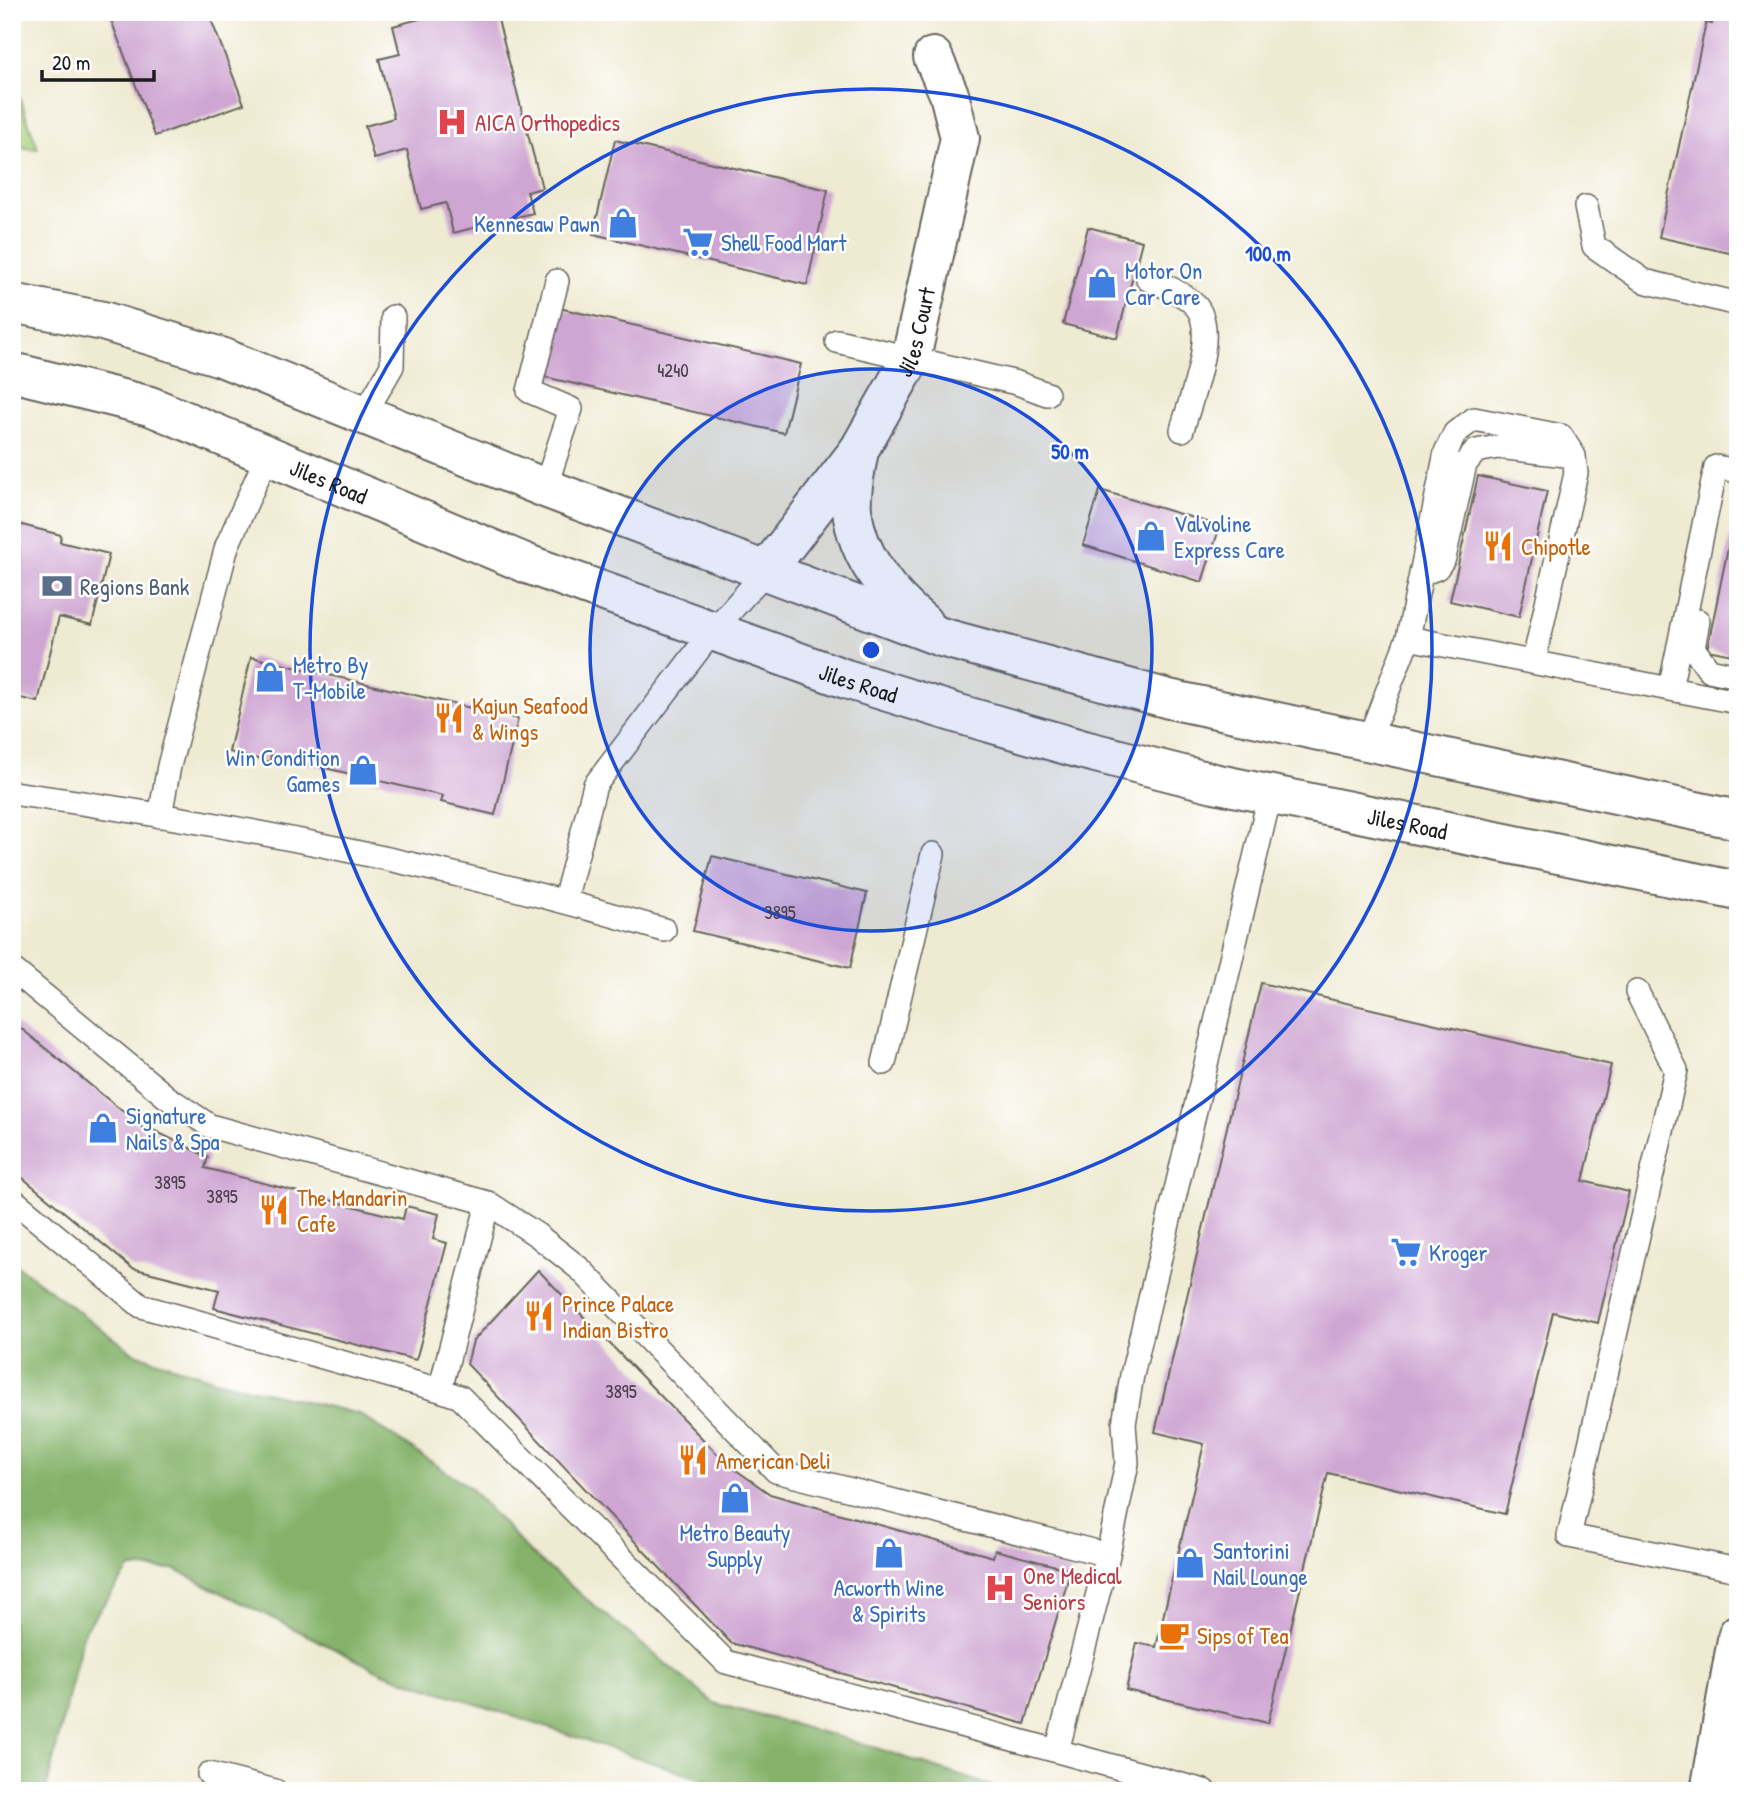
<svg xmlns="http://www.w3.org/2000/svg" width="1750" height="1803" font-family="'Patrick Hand',sans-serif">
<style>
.green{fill:#a7cf7a;stroke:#62764b;stroke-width:2}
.forest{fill:#85b26a;stroke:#506743;stroke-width:2}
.building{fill:#cfa6d3}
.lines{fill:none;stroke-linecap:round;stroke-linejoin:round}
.service-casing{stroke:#66645c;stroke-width:26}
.minor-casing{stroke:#66645c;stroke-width:42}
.tertiary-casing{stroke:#66645c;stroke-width:42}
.service{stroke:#fff;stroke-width:23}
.minor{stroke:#fff;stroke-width:38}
.tertiary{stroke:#fff;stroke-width:38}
.ring{fill:none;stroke:#1d4ed8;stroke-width:3.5}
.labels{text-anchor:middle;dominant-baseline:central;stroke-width:5;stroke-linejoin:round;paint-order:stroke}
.number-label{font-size:19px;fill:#493e4a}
.health-label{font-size:23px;fill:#be3a42;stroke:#fff;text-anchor:start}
.shop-label{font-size:23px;fill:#366cbe;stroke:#fff;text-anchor:start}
.street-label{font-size:23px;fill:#1c1c1c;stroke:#fff}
.food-label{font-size:23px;fill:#c56008;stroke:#fff;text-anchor:start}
.service-label{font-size:23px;fill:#4e5e75;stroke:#fff;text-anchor:start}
.centre{fill:#1d4ed8;stroke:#fff;stroke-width:3.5}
.ring-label{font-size:21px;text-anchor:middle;font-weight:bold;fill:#1d4ed8;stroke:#fff;stroke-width:5;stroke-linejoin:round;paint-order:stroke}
</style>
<rect width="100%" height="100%" fill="#fff"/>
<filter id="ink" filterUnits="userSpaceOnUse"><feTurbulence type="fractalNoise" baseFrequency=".0143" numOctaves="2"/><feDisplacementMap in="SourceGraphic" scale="14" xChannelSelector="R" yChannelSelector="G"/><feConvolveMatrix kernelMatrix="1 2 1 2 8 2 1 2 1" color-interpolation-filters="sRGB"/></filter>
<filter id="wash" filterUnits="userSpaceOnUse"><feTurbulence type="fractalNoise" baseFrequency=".00686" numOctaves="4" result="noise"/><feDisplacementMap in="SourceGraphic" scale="28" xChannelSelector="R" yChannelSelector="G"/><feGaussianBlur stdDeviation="1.57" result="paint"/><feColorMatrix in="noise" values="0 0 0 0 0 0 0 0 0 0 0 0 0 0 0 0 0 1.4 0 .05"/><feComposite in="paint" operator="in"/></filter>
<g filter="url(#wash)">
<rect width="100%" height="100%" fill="#efead2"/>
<path class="green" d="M12,77L38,149L12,147Z"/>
<path class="forest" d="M12,1262L134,1353L215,1380L359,1414L468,1486L530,1553L714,1703L861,1743L1006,1791H745L714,1783L383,1673L174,1569L130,1568L84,1631L46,1791H12Z"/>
<g id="blocks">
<path class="building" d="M108,12H208L244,104L155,136Z
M446,12H496L542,188L527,192L533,213L453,233L446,203L421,209L407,150L374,159L365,126L394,118L379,59L400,54L393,26Z
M1715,12H1738V255L1659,237L1706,23L1712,24Z
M615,140L828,190L807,285L593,234Z
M1088,227L1142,241L1117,338L1063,324Z
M559,308L801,364L784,433L545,377Z
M1478,476L1547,491L1519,617L1450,601Z
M1100,490L1220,526L1202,582L1083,545Z
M18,524L61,535L60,542L109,554L92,625L59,617L38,702L12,696V529L16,530Z
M1731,533L1738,534V656L1707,650Z
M251,657L518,719L495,815L441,802L443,796L271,755L270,762L229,752Z
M712,856L867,893L850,968L693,931Z
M1261,983L1611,1065L1583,1181L1629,1192L1598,1323L1553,1312L1505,1514L1328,1473L1268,1723L1126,1690L1137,1643L1156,1647L1204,1444L1155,1432Z
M12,1021L149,1133L153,1130L208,1157L205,1168L395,1217L403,1219L406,1206L439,1214L433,1239L447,1243L416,1360L214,1308L219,1290L132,1268L12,1169Z
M538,1270L726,1463L770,1494L993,1557L995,1550L1071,1570L1025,1724L731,1643L467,1364L473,1341Z"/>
</g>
</g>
<g filter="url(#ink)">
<use href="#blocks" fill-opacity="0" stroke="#66645c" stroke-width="2"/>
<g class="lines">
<g class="service-casing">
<path id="service" d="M1586,207L1594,246L1644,281L1738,304
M1148,279C1164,286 1182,292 1195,305C1219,330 1190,400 1182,430
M837,341L1017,383L1047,394
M364,415L392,366L393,317
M1738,471L1716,467L1670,689L1738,702
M545,488L571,409L529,391L557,281
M1421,574L1437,568L1444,558L1465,464L1476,451L1498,447L1574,456
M1698,621L1693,648L1709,670L1738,676
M1408,638L1670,689
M1368,742L1408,638L1446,452L1455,433L1474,419L1561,436L1574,456L1576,473L1534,661
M12,793C232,823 451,866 664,930
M160,816L169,766L227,546L268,454
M565,900L595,785L712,632L766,571
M12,969L168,1098L210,1126L488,1203L537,1235L580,1269L776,1471L1108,1555
M1637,992L1676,1070L1569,1536L1738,1570
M884,1063L933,854
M12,1199L141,1306L440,1390
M488,1203L440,1390L460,1397L726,1662L1057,1751
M209,1774L275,1791
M1204,1791L1057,1751L1108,1555L1127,1463L1124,1424L1132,1375L1270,795"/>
</g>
<g class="minor-casing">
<g id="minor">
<path id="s1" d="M766,571L859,450L911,358L960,138L949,94L933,57"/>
<path d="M1710,1791L1738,1634"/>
</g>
</g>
<g class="tertiary-casing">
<g id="tertiary">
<path d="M12,303L103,321L221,357L545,488L941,637L1169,699L1738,820"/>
<path id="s2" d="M12,372L150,406L530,565L846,679L959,714L1084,750L1214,783L1738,891"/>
<path d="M859,450C856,469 850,491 852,510C857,556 889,596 923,623"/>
</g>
</g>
<use href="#service" class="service"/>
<use href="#minor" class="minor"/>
<use href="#tertiary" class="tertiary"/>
</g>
</g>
<circle cx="871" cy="650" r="281" fill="#1d4ed8" fill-opacity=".12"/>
<g class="ring">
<circle cx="871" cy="650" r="281"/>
<circle cx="871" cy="650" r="561"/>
</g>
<defs>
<g id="hospital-bare" transform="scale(2.415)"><path d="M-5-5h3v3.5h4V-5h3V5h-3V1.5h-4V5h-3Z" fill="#e0444e" stroke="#fff" stroke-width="2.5" paint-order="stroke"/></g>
<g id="shop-bare" transform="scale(2.415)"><path d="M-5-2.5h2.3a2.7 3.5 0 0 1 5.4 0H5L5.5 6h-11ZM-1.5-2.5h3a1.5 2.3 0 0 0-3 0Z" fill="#3f7fe0" stroke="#fff" stroke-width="2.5" paint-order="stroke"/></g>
<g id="supermarket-bare" transform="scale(2.415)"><path d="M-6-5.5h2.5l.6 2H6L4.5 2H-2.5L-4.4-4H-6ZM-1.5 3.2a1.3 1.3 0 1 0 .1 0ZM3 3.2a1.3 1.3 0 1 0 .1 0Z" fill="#3f7fe0" stroke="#fff" stroke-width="2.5" paint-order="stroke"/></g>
<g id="restaurant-bare" transform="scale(2.415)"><path d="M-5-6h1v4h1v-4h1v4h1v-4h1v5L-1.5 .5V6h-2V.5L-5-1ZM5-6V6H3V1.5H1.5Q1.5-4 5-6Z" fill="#e8710a" stroke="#fff" stroke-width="2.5" paint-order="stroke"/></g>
<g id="bank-bare" transform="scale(2.415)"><path d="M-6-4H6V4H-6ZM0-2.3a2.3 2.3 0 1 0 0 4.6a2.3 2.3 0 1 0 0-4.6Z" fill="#5c6f8a" stroke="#fff" stroke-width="2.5" paint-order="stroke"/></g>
<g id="cafe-bare" transform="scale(2.415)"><path d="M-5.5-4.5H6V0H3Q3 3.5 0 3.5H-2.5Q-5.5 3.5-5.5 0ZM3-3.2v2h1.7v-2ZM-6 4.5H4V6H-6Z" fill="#e8710a" stroke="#fff" stroke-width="2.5" paint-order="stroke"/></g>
</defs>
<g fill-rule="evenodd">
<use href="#hospital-bare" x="452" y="122"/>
<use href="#shop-bare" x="623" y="223"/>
<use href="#supermarket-bare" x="698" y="242"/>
<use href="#shop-bare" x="1102" y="283"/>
<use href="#shop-bare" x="1151" y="536"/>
<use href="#restaurant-bare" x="1498" y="546"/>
<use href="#bank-bare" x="57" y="586"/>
<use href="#shop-bare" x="270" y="677"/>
<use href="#restaurant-bare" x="449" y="718"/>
<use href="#shop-bare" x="363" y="770"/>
<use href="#shop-bare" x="103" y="1128"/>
<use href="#restaurant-bare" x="274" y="1210"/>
<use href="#supermarket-bare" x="1406" y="1252"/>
<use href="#restaurant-bare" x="539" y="1316"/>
<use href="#restaurant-bare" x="693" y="1460"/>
<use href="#shop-bare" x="735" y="1498"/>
<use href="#shop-bare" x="889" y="1553"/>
<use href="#shop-bare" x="1190" y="1563"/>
<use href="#hospital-bare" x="1000" y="1588"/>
<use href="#cafe-bare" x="1174" y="1635"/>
</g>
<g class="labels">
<g class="number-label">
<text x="673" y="370">4240</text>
<text x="780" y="912">3895</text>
<text x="170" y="1182">3895</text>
<text x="222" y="1196">3895</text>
<text x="621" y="1391">3895</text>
</g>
<g class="health-label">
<text x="475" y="122">AICA Orthopedics</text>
<text x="1023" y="1575">One Medical<tspan x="1023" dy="26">Seniors</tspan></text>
</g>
<g class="shop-label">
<text x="600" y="223" text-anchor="end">Kennesaw Pawn</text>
<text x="721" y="242">Shell Food Mart</text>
<text x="1125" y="270">Motor On<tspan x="1125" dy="26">Car Care</tspan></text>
<text x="1174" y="523">Valvoline<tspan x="1174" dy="26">Express Care</tspan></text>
<text x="293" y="664">Metro By<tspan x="293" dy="26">T-Mobile</tspan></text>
<text x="340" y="757" text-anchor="end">Win Condition<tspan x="340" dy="26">Games</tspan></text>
<text x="126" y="1115">Signature<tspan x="126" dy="26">Nails &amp; Spa</tspan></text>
<text x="1429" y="1252">Kroger</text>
<text x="735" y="1532" text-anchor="middle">Metro Beauty<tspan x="735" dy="26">Supply</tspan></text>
<text x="1213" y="1550">Santorini<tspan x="1213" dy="26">Nail Lounge</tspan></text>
<text x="889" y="1587" text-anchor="middle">Acworth Wine<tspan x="889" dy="26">&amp; Spirits</tspan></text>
</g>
<g class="street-label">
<text stroke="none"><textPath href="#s1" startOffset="285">Jiles Court</textPath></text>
<text stroke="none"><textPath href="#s2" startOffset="336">Jiles Road</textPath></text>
<text stroke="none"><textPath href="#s2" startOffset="903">Jiles Road</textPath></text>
<text stroke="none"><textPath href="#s2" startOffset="1470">Jiles Road</textPath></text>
</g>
<g class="food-label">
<text x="1521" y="546">Chipotle</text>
<text x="472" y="705">Kajun Seafood<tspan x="472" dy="26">&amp; Wings</tspan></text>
<text x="297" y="1197">The Mandarin<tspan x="297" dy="26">Cafe</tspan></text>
<text x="562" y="1303">Prince Palace<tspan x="562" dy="26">Indian Bistro</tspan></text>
<text x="716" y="1460">American Deli</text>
<text x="1197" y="1635">Sips of Tea</text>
</g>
<g class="service-label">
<text x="80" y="586">Regions Bank</text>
</g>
</g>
<circle cx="871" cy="650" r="10" class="centre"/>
<g class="ring-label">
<text x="1268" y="261">100 m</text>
<text x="1070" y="459">50 m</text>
</g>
<rect width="1750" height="1803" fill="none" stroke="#fff" stroke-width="42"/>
<path d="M42 70v10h112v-10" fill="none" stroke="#1c1c1c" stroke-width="3.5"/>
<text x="52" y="70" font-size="21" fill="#1c1c1c" stroke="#ffffff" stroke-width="5" paint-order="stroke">20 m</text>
</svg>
